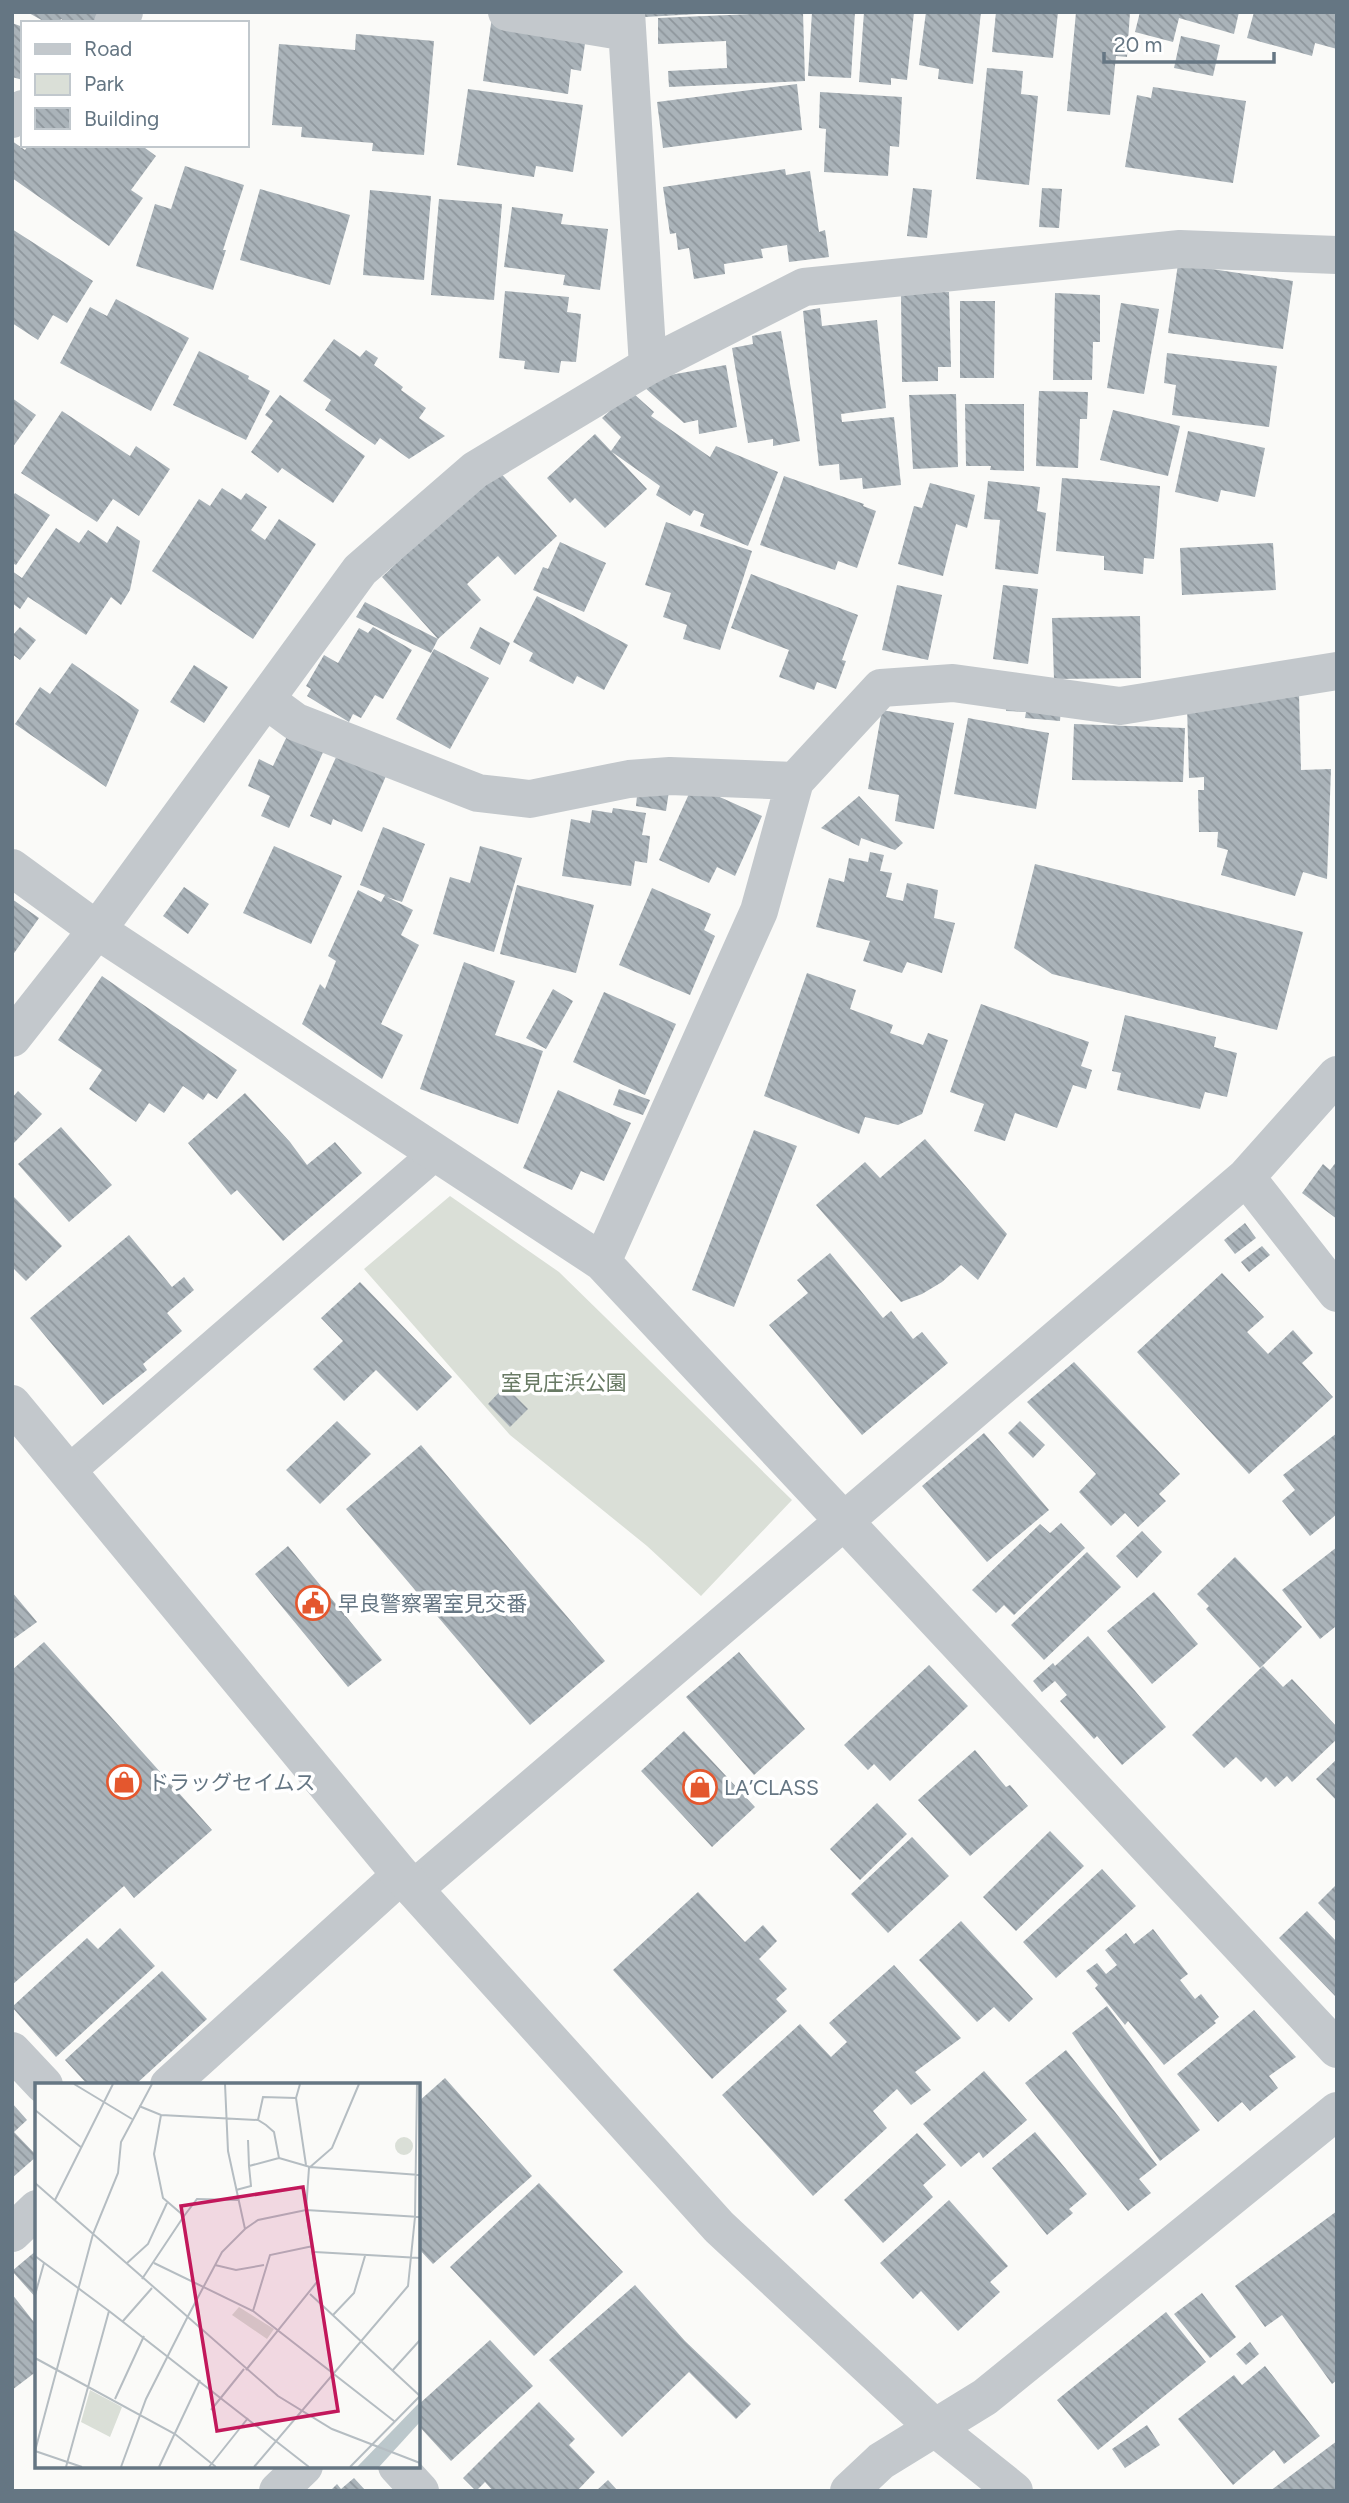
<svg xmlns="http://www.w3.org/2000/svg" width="1349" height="2503" font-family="Figtree,'Noto Sans JP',sans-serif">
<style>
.park{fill:#dadfd7}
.building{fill:url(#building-back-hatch)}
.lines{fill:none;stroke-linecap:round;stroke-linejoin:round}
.service{stroke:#c3c8cc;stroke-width:33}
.minor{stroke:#c3c8cc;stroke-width:38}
.tertiary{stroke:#c3c8cc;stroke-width:38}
.labels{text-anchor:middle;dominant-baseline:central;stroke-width:7;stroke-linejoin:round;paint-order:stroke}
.park-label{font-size:21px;fill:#687a64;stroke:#fff}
.poi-label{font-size:21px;fill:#657683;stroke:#fff;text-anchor:start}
.inset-road{fill:none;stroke:#b5bdc2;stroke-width:2}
.view{fill:#c2185b;fill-opacity:0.15;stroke:#c2185b;stroke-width:3.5}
.inset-edge{fill:none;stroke:#657683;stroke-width:3.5}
</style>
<defs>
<pattern id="building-back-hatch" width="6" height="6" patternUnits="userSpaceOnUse" patternTransform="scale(1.75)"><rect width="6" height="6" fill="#aab3b9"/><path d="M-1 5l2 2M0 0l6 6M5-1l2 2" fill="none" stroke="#8e969c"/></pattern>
</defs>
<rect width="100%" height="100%" fill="#fafaf8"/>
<path class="park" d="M450,1196L559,1272L792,1500L701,1596L647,1546L510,1435L364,1269Z"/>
<path class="building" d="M27,12H111L105,23H68L61,19L59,23H47Z
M645,12H697V14L645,17Z
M803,12L805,81L669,87L668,71L727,68L726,41L658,44V18Z
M812,12H855L851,78L808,76Z
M864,12H914L907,80L891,78V85L859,82Z
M926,12H981L973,84L938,79L939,69L919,65Z
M996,12H1058L1053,58L992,52Z
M1076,12H1130L1127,57L1116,56L1110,115L1067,111Z
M1140,12H1239L1234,34L1179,18L1173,42L1135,32Z
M1254,12H1337V49L1315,43L1312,56L1247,38Z
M492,17L587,30L581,71L571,69L568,94L483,81Z
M12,23L23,27V80L12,77Z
M356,34L434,41L424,155L372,151L373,143L301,137L302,127L272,125L279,44L355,50Z
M1181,36L1220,45L1213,76L1174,68Z
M987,68L1023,71L1021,94L1038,96L1029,185L976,179Z
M797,84L802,130L663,148L657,102Z
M1153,87L1246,101L1233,183L1125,167L1137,95L1151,98Z
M468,89L583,105L573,172L536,166L534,177L457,165Z
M820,92L902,97L899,147L890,146L888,176L824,172L826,129L819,128Z
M12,141L25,150L28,145H141L156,156L131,190L143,198L109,246L12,178Z
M185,166L244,185L223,250H226L213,290L136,266L155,204L171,209Z
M785,169L786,175L810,171L819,232L825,230L829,257L789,262L787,245L761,249L763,258L724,264L725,274L694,279L689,248L678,250L676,233L670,234L663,187Z
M913,188L932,190L927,238L907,236Z
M1042,188L1062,189L1059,228L1039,227Z
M260,189L350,215L330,285L240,260Z
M370,190L431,196L424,280L363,275Z
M439,199L502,204L494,300L431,295Z
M512,207L563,214L561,224L608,229L600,290L563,285L565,275L504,267Z
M12,229L93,281L67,323L53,315L38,340L12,323Z
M1178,264L1293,281L1283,349L1168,333Z
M505,291L569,297L567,312L581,314L576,362L561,361L559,373L524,369L525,361L499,358Z
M949,292L951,367H938V381L902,382L901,293Z
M1055,293L1100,295V342H1093L1092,380H1053Z
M116,299L189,338L151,411L60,363L90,307L107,316Z
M960,301H995L994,378H960Z
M1121,303L1159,309L1144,394L1107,388Z
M820,308L822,326L877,320L886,408L841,414L842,422L894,417L901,485L863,489L862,478L840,480L839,464L819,466L803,311Z
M781,331L800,441L773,446V439L748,443L732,348L753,344L752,336Z
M334,339L360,357L366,350L378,358L374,365L403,387L401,390L426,408L419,418L445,436L409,459L380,438L375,445L325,410L331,400L303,381Z
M199,351L249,376L248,379L270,391L246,440L173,405Z
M1167,353L1277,366L1269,427L1172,415L1176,385L1164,383Z
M726,365L737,427L699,434L698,420L684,423L643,386L642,380Z
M624,385L654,412L651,416L710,457L716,446L778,472L748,546L700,526L704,514L694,510L690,516L656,495L660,486L612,452L647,489L605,528L575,498L570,503L547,478L595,434L611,451L621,437L602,418L613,408Z
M1039,391L1088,392L1087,419H1080L1078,468L1036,466Z
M956,394L958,467L913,469L909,395Z
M280,395L365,456L333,503L282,468L278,473L251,452L273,421L265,415Z
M12,398L36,415L12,448Z
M965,404H1024V471L990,470L991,466H966Z
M1113,410L1180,426L1168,476L1100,460Z
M62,411L130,456L136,446L170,469L139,516L113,499L97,522L21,473Z
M1188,431L1265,448L1255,497L1221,490L1218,502L1175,492Z
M496,468L557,536L515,575L498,556L467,584L481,600L438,639L382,577Z
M784,476L864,504L863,506L876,511L857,568L838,561L835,570L760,545Z
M1062,478L1160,486L1154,559L1144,558L1143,574L1104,570V556L1056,551Z
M988,481L1040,487L1037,511L1046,513L1038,574L995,569L1000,520L984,519Z
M930,483L975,495L967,528L956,524L943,576L898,564L914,506L922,508Z
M222,488L241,500L246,493L267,507L251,530L265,540L279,519L316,544L253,639L152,571L199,499L210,506Z
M15,493L50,515L16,565L12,563V497Z
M666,522L752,551L720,650L683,639L687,625L663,617L671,593L645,585Z
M117,526L140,541L130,590L121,605L111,597L86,635L28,597L20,609L12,603V571L22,578L56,528L79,543L88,530L107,543Z
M560,542L606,563L584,612L533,590L543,567L548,569Z
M1273,543L1276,590L1182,595L1180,548Z
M751,574L858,615L842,660L846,661L836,689L817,682L814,690L779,677L789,650L731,628Z
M897,585L942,595L928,660L882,650Z
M1003,585L1038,589L1028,664L993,659Z
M537,596L628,645L604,690L577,676L573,684L529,661L533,653L513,642Z
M365,602L438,639L431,653L356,617Z
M1140,616L1141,678L1054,679L1052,618Z
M20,627L36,640L20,660L12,654V636Z
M373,627L412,650L383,699L375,695L361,718L353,714L349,722L307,696L311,689L306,686L324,655L338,663L359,628L368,633Z
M480,627L510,643L500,665L470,648Z
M434,649L489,678L450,749L396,719Z
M72,663L139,710L106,787L15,724L40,687L50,694Z
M194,665L228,687L204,723L170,702Z
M1299,694L1301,770L1331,769L1327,879L1303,872L1295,896L1221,875L1228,850L1217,847L1218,832H1199L1198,790H1204V777L1189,778L1187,705Z
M1006,702L1061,708L1060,721L1025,718L1026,712L1006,711Z
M882,710L954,723L934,829L895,821L899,795L868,789Z
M968,718L1049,733L1036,809L954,794Z
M1074,724L1185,728L1183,782L1072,780Z
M288,734L324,750L289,828L261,816L270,796L248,786L259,759L273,766Z
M337,755L386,776L362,832L333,819L331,825L310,816Z
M693,785L762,816L735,876L717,867L709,883L659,860Z
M638,786L669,791L666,811L636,806Z
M859,796L903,843L895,850L861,838L859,846L821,828Z
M613,808L646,813L642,835L650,836L647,863L635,861L631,886L562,876L571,819L590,823L592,810L612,813Z
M383,827L425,844L402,902L387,897L413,910L401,935L419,945L381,1024L403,1035L382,1079L302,1024L320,984L325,989L336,961L328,956L358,890L381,902L385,895L360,885Z
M274,846L342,876L311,944L243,913Z
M480,846L522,858L494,952L433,934L450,877L470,883Z
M870,852L884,855L880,871L892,873L886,897L903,901L907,883L938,890L934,918L955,923L942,973L907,962L902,973L863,961L870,941L816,927L829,878L844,882L849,858L868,862Z
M1035,864L1303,932L1277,1030L1052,974L1014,948Z
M517,885L594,905L576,973L500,954Z
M184,887L209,904L188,934L163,916Z
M652,888L711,914L704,930L715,936L690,995L619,965Z
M12,899L39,918L12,956Z
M464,962L515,981L495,1035L543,1051L518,1124L420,1089Z
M807,973L856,990L850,1009L893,1025L890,1033L923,1045L928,1033L948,1040L922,1114L898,1125L865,1117L859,1134L764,1096Z
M102,976L237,1070L217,1099L208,1093L203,1100L183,1086L164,1113L149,1103L136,1122L89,1089L102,1070L58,1040Z
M553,989L573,1001L546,1049L526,1038Z
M604,992L676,1024L645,1095L573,1062Z
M981,1004L1089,1042L1081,1066L1092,1070L1086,1089L1073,1085L1057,1128L1015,1113L1005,1141L974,1131L984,1104L950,1092Z
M1125,1015L1216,1037L1214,1047L1237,1053L1227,1097L1205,1092L1200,1109L1117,1090L1121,1073L1112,1071Z
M619,1089L650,1100L643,1115L613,1105Z
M558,1090L631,1123L604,1181L581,1171L572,1190L523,1168Z
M18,1091L42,1114L12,1145V1098Z
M245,1093L290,1142L307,1165L335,1142L362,1173L283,1241L237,1190L231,1195L188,1143Z
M61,1127L112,1185L69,1222L18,1164Z
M754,1130L797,1146L734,1307L692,1290Z
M925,1139L1007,1234L978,1280L961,1265L942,1282L922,1294L901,1302L816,1205L865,1162L880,1178Z
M1337,1161V1219L1302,1193L1323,1164L1330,1170Z
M12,1195L62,1246L26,1281L12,1267Z
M1245,1223L1256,1238L1235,1254L1224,1240Z
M129,1235L172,1287L184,1277L194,1290L167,1313L182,1331L143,1364L147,1370L103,1405L30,1318Z
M1262,1246L1270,1255L1249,1272L1241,1262Z
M830,1253L883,1318L891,1311L913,1339L922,1332L948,1363L862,1435L769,1325L808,1293L797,1280Z
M1222,1273L1264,1317L1247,1332L1268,1354L1293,1330L1313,1353L1302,1363L1333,1397L1249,1474L1137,1352Z
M360,1282L452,1377L417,1411L376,1370L344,1401L313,1369L343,1341L321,1318Z
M1074,1362L1180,1474L1159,1494L1166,1501L1138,1527L1125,1513L1111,1526L1079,1492L1096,1474L1027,1402Z
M505,1386L528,1409L510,1427L488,1404Z
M337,1421L371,1454L320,1504L286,1470Z
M1020,1421L1045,1445L1033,1458L1008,1433Z
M984,1433L1049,1510L987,1562L922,1486Z
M1337,1433V1514L1310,1536L1282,1501L1295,1490L1283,1475Z
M421,1445L605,1661L530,1725L346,1509Z
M1061,1523L1085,1548L1014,1615L1004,1605L996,1613L972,1590L1040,1524L1050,1533Z
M1142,1531L1162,1552L1137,1578L1116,1556Z
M288,1546L382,1660L348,1687L255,1574Z
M1337,1547V1630L1335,1627L1320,1639L1282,1590Z
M1087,1552L1121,1587L1044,1660L1011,1625Z
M1235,1557L1302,1627L1260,1668L1206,1609L1209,1606L1197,1594Z
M12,1592L37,1622L12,1640Z
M1154,1592L1198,1644L1152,1684L1107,1631Z
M1088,1636L1166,1727L1122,1765L1097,1736L1094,1739L1060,1701L1067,1695L1055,1681L1042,1692L1033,1681L1053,1663L1055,1666Z
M44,1642L212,1830L134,1898L124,1886L12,1985V1670Z
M739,1652L805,1729L754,1775L686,1697Z
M929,1665L968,1706L890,1781L874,1764L868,1770L844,1745Z
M1263,1666L1283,1687L1292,1679L1337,1727V1739L1292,1782L1287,1776L1275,1787L1266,1777L1261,1782L1236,1757L1224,1768L1192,1735Z
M684,1731L755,1807L712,1847L641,1771Z
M975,1750L1006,1787L1010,1785L1028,1806L970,1856L918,1800Z
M1337,1759V1801L1316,1779Z
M877,1803L907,1834L860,1880L830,1849Z
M1050,1831L1084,1866L1016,1931L983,1897Z
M912,1837L949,1876L888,1933L851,1894Z
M1102,1869L1136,1906L1056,1978L1023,1942Z
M1337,1884V1923L1318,1903Z
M698,1892L745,1942L763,1925L777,1941L759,1959L787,1989L776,1999L787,2011L712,2079L613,1970Z
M1307,1911L1337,1942V1998L1279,1938Z
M961,1921L1033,1999L1009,2022L994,2007L977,2022L919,1960Z
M120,1928L155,1966L56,2057L12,2007L87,1938L98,1949Z
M1153,1929L1188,1974L1180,1980L1195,1999L1201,1994L1219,2017L1214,2021L1216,2023L1164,2065L1128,2021L1125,2025L1095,1988L1098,1985L1086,1971L1097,1963L1106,1974L1117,1965L1105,1950L1126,1933L1134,1944Z
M894,1965L961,2038L915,2072L931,2090L911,2105L897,2089L873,2111L887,2128L813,2196L722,2095L800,2024L831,2057L847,2042L829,2023Z
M162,1971L207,2019L135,2085H88L65,2060Z
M1107,2006L1200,2130L1160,2161L1072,2033Z
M1254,2010L1296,2057L1269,2076L1278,2088L1250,2111L1242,2102L1218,2122L1177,2074Z
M1066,2050L1157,2165L1139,2179L1151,2193L1128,2211L1025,2083Z
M984,2071L1027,2120L983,2158L979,2152L961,2167L923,2124Z
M445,2078L532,2176L433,2264L418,2248V2102Z
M12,2103L27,2120L14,2132L37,2156L12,2178Z
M1035,2132L1087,2194L1069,2209L1073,2213L1047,2235L992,2168Z
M917,2133L946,2165L923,2185L933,2197L883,2243L844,2200Z
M539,2183L623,2272L534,2356L450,2267Z
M949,2200L1008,2266L990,2282L1000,2292L958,2331L921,2291L913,2299L880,2263Z
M1337,2211V2380L1332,2384L1282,2315L1265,2327L1235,2286Z
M37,2250V2299L12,2271Z
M635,2285L685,2341L751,2404L736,2419L689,2372L622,2437L549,2360Z
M1202,2293L1236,2337L1210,2358L1174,2314Z
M12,2294L37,2326V2371L12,2390Z
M1166,2312L1206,2362L1098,2450L1057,2400Z
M490,2340L533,2386L451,2461L418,2425V2405Z
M1250,2342L1259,2354L1246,2365L1236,2354Z
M1265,2366L1320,2436L1284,2464L1274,2450L1233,2485L1178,2419L1234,2375L1242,2385Z
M539,2402L575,2439L569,2445L595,2472L577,2491H493L485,2482L476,2491L463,2478Z
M1147,2425L1160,2445L1125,2468L1112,2449Z
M1337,2441V2491H1270Z
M354,2478L366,2491H330L337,2484L341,2489Z
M608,2480L618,2491H596Z"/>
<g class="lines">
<path class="service" d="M68,1472L436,1153"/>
<path class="minor" d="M507,12L627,32
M626,12L648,366
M113,23L124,12
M12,119L23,109
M266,700L296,722L478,793L530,799L629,779L670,776L795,781
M12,868L97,930L602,1262L1337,2049
M12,1038L97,930L360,570L475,470L648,366L804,287L1180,249L1337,255
M1246,1177L1337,1293
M602,1262L759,911L795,781L881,688L953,683L1120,706L1337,671
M414,1889L1246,1177L1337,1075
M12,2051L44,2085
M169,2085L401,1875
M12,2233L37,2209
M397,2466L420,2491
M278,2491L304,2466"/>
<path class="tertiary" d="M12,1404L401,1875L719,2227L934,2427L1014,2491
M849,2491L881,2461L985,2397L1337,2111"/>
</g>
<defs>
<g id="civic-ring" transform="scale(1.75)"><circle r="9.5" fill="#fff" stroke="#e4572e" stroke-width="1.5"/><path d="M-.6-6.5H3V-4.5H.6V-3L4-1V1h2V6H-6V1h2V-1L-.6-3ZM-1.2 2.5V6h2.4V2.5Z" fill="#e4572e"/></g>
<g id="shop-ring" transform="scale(1.75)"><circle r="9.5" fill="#fff" stroke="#e4572e" stroke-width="1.5"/><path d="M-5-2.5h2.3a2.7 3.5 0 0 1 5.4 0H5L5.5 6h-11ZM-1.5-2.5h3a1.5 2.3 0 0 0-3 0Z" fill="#e4572e"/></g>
</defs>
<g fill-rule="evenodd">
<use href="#civic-ring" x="313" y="1603"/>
<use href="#shop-ring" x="124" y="1782"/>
<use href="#shop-ring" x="700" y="1787"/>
</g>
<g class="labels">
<g class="park-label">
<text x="564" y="1382">室見庄浜公園</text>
</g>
<g class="poi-label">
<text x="338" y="1603">早良警察署室見交番</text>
<text x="148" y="1782">ドラッグセイムス</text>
<text x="724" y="1787">LA’CLASS</text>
</g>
</g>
<g transform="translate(35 2083)">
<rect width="385" height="385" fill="#fafaf8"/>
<path d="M360 63a9 9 0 1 1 18 0a9 9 0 1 1-18 0ZM204,224L239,246L232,256L197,232ZM55,307L87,324L75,354L46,339Z" fill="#dadfd7"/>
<path d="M385,319V339L344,384H322Z" fill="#bbc7cb"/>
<path class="inset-road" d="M39,1L97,36M190,1L193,68L210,146M265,1L261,15L271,82M104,23L126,32L223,37L231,42L239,49L244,75L214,83L216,103L201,107M0,27L47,65M223,37L228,14L261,15M213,57L214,83M244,75L275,84L385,92M0,100L243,313L297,346L385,380M20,117L78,1M149,133L162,116L203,117M280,169L385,175M0,173L74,228M119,180L218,228L359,338M91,181L113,161L132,120M180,182L201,187L229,182M107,196L149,133L128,115L119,71L126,32M275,211L385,313M0,212L9,180M218,228L235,172L278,163M298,232L319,210L330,173M88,238L117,205M0,275L140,351L181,384M211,287L282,199L271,127L274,85L297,65L324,1M357,288L385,257M80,316L109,253M176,327L209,286M0,368L58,151L83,90L86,59L117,1M0,368L47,384M31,384L74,228L274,384M86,384L111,316L152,235L187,169L210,146L223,137L271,127L385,134M124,384L165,297M174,384L213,335M219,384L373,203L380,134L382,1M315,384L385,313"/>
<path class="view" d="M268,104L303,328L182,348L146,123Z"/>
<rect width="385" height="385" class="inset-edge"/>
</g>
<rect width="1349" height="2503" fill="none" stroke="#657683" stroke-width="28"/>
<rect x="21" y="21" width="228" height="126" fill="#ffffff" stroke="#c1c8cd" stroke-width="2"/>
<rect x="35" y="44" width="35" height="10" fill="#c3c8cc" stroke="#c1c8cd" stroke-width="2"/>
<text x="84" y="56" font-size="21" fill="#657683">Road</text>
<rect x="35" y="74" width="35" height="21" fill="#dadfd7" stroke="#c1c8cd" stroke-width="2"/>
<text x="84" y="91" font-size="21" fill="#657683">Park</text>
<rect x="35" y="108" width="35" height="21" fill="url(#building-back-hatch)" stroke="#c1c8cd" stroke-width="2"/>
<text x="84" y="126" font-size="21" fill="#657683">Building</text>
<path d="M1104 52v10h170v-10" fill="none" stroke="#657683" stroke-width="3.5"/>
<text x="1114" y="52" font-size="21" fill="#657683" stroke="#ffffff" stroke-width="5" paint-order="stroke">20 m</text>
</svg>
